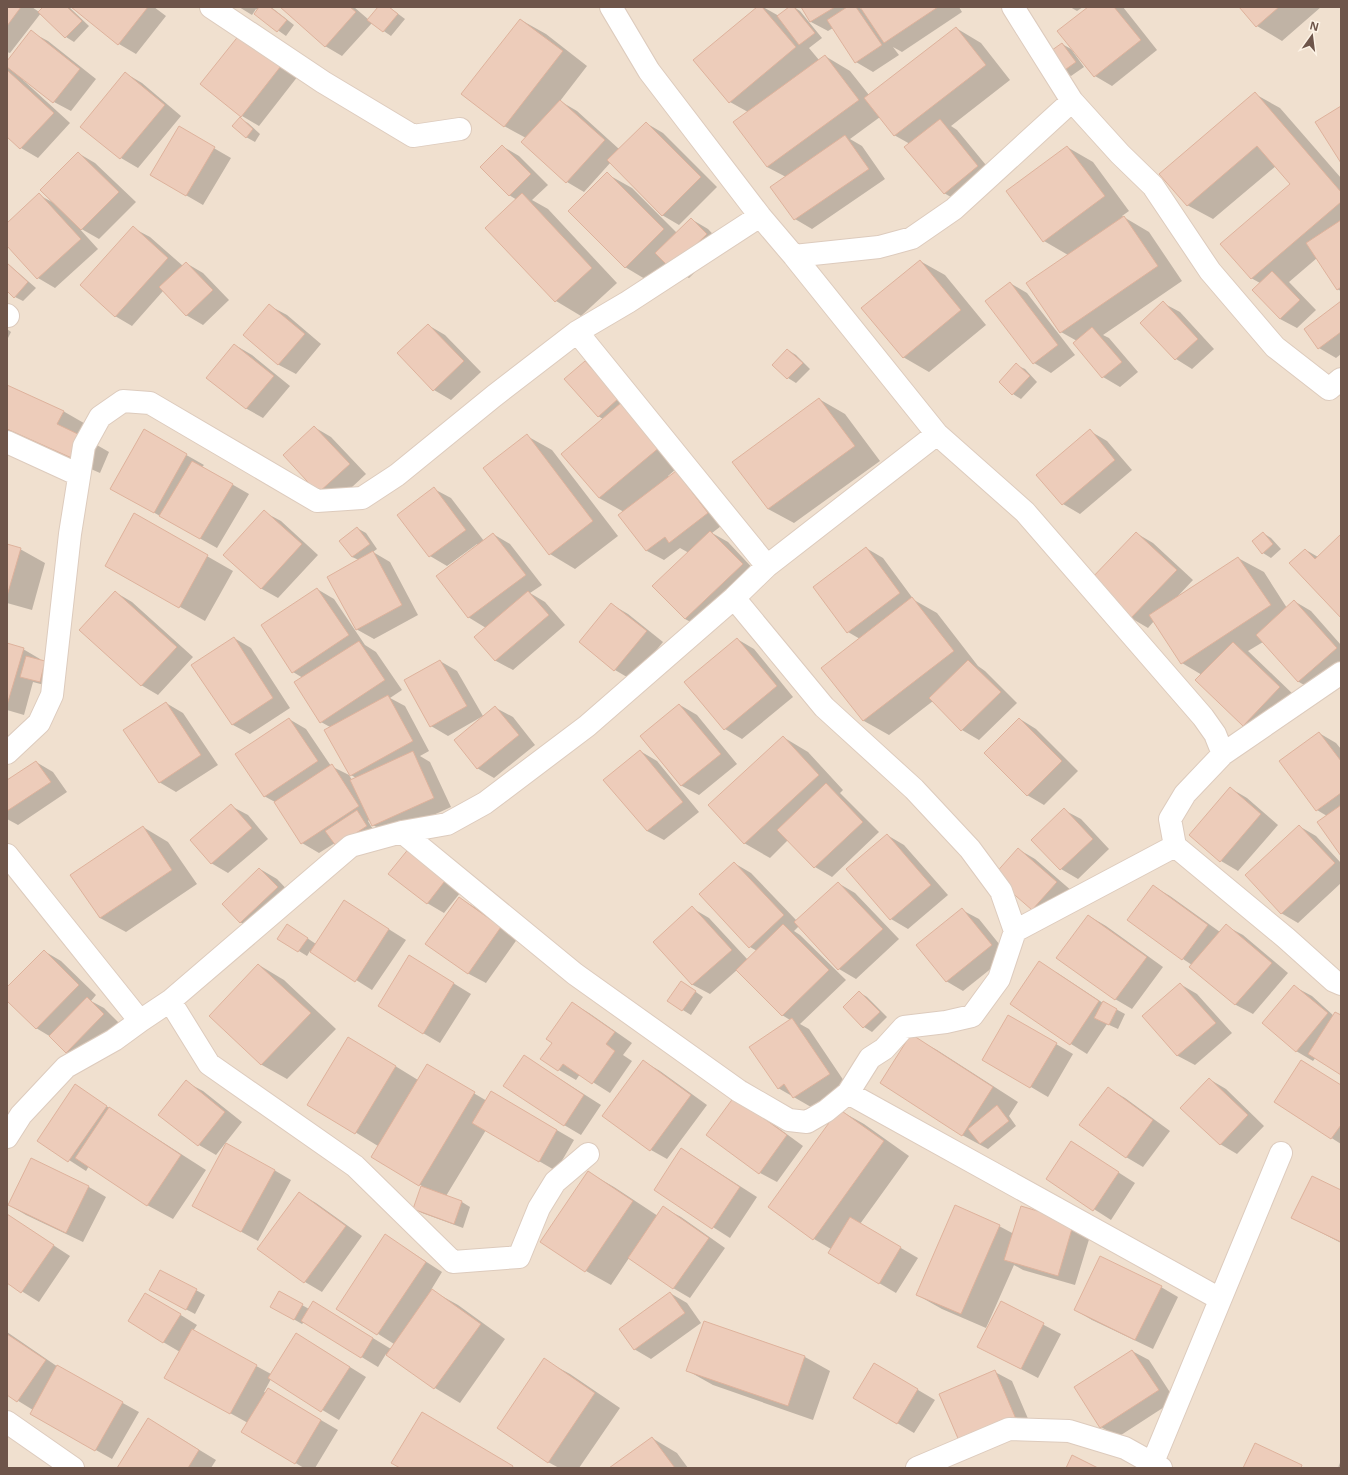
<svg xmlns="http://www.w3.org/2000/svg" width="1348" height="1475" font-family="'Noto Sans',sans-serif">
<style>
.residential{fill:#f0e0cf}
.shadow{fill:#0003}
.building{fill:#edccba;stroke:#deb29c}
.lines{fill:none;stroke-linecap:round;stroke-linejoin:round}
.minor-casing{stroke:#ddcbbd;stroke-width:24}
.minor{stroke:#fff;stroke-width:22}
</style>
<rect width="100%" height="100%" fill="#faefe0"/>
<path class="residential" d="M7,7H1341V1468H7Z"/>
<path class="shadow" d="M7,7H32L39,12L44,7H69L89,26L74,42L66,37L41,13L10,53L7,52Z
M72,7H154L166,16L136,54L119,44Z
M239,7H271L294,25L286,36L255,14L258,10L256,9L252,15Z
M281,7H354L369,20L379,7H389L405,19L391,36L372,23L342,56L325,46Z
M758,7H763L779,16L790,7H794L800,11L822,38L809,48L819,60L825,56L850,71L869,95L956,28L981,43L1010,80L951,126L957,130L995,176L961,203L944,193L910,144L894,135L880,117L850,139L862,146L885,179L812,229L795,219L772,187L786,177L767,167L748,112L730,102Z
M802,7H858L863,10L861,7H959L962,12L902,52L893,47L899,55L873,72L856,62L833,28L828,31L811,22Z
M1070,7H1083L1077,11Z
M1090,7H1123L1157,50L1112,86L1095,76Z
M1240,7H1321L1282,41L1257,26Z
M521,20L546,34L587,66L560,101L577,111L619,149L646,123L663,133L717,187L679,225L662,215L611,162L584,192L567,182L526,138L504,126Z
M31,32L48,41L96,79L71,111L54,102L24,79L23,80L70,123L38,158L21,148L7,135V62Z
M1062,44L1071,49L1084,67L1071,76L1062,71Z
M257,45L298,76L259,126L242,116L201,84Z
M125,73L142,83L181,116L138,168L121,158L81,127Z
M1255,94L1280,108L1341,178V291L1337,289L1317,258L1289,282L1316,310L1297,328L1280,319L1260,283L1251,278L1292,184L1276,166L1213,219L1187,205Z
M240,119L248,123L260,134L255,142L246,137Z
M179,128L231,158L203,205L151,175Z
M502,146L519,156L548,185L532,200L548,209L617,283L581,316L556,301L517,200L509,195Z
M1067,147L1093,162L1129,211L1122,216L1149,232L1182,281L1103,335L1109,338L1138,372L1120,387L1103,377L1077,341L1061,332L1068,255L1044,241Z
M78,153L95,163L136,202L99,239L78,227L98,249L55,288L38,278L7,244V224L39,195L54,203Z
M607,174L632,188L677,233L691,219L708,229L723,245L689,278L672,269L650,282L625,267Z
M133,228L150,237L183,266L186,263L203,273L229,300L203,325L186,315L163,291L132,326L115,316Z
M920,261L945,275L986,325L929,372L903,357Z
M7,263L36,288L23,301L15,297L7,289Z
M1010,283L1027,293L1075,355L1051,373L1034,363Z
M1341,302V354L1336,358L1319,348Z
M1163,303L1180,312L1214,349L1192,369L1176,359Z
M270,306L287,315L321,344L296,374L279,365L244,335Z
M428,325L445,335L481,372L451,400L434,390L399,353Z
M7,329L11,332L7,340Z
M235,345L252,355L290,386L263,418L247,409L208,377Z
M788,350L796,355L810,369L796,383L788,378L774,365Z
M586,362L603,372L684,462L668,476L669,477L676,472L693,482L725,523L712,533L728,542L759,575L702,628L685,619L689,553L680,548L664,560L647,551L619,515L624,512L599,498L603,419L598,416Z
M1016,365L1025,369L1037,382L1021,399L1013,394Z
M7,386L63,411L89,426L83,437L109,452L100,473L7,432Z
M819,399L845,414L880,461L794,523L768,509Z
M314,427L331,437L366,474L336,502L319,492Z
M144,431L204,465L202,467L249,494L217,548L128,498Z
M1090,431L1107,441L1132,470L1080,514L1063,504Z
M527,436L552,450L618,536L575,569L550,554Z
M434,489L451,498L484,541L493,534L510,544L542,585L530,593L545,602L565,625L513,670L496,661L476,637L486,628L468,617L478,545L477,544L447,566L430,556L399,515Z
M264,512L281,521L318,555L278,598L262,589L224,555Z
M135,515L233,571L205,621L106,565Z
M357,528L366,533L377,549L373,552L390,562L418,615L374,639L356,629L359,560L352,557L340,541Z
M1136,533L1153,543L1193,580L1177,597L1238,558L1264,572L1287,608L1294,601L1311,611L1341,645V669L1316,692L1299,682L1263,642L1248,651L1296,697L1260,735L1243,725L1202,675L1182,663L1154,621L1148,628L1131,618Z
M1263,533L1271,538L1281,549L1271,558L1263,553Z
M1341,536V616L1306,550L1318,557Z
M7,545L20,549L45,563L32,610L7,603Z
M866,548L883,558L914,600L937,613L978,666L985,671L1017,703L979,740L962,730L933,701L889,735L864,721L860,639L848,632Z
M317,589L334,599L365,645L376,652L402,690L390,698L405,706L429,751L420,756L430,762L451,807L390,835L373,825L370,819L368,821L374,831L335,843L319,853L302,843L275,802L264,796L289,719L306,729L331,766L349,775L352,780L356,778L351,775L330,727L321,722L303,678L293,672Z
M115,592L132,602L193,657L158,695L141,685Z
M611,604L628,614L663,642L632,680L615,670L580,642Z
M234,638L251,648L290,708L250,734L233,725Z
M737,639L754,649L793,697L742,739L725,729Z
M7,644L23,649L40,659V661L45,662L48,686L33,682L24,715L7,710Z
M440,661L457,671L483,716L448,736L431,726Z
M166,703L183,713L218,765L176,792L159,782Z
M680,705L697,715L737,764L699,795L682,786L641,737Z
M496,708L513,717L535,745L494,778L477,768Z
M1020,719L1036,729L1078,771L1044,805L1027,795Z
M1319,733L1336,743L1341,749V854L1327,816L1317,810Z
M783,737L808,752L843,790L840,793L879,832L832,877L815,867L788,840L770,858L744,843Z
M640,751L657,761L699,812L664,840L647,831Z
M36,762L53,772L67,792L18,825L7,819V781Z
M1230,788L1247,798L1278,825L1238,871L1221,861L1190,835Z
M231,806L248,815L268,839L228,873L211,863Z
M1064,810L1081,819L1109,849L1078,879L1061,869Z
M1299,826L1316,836L1341,863V883L1298,923L1281,913Z
M143,827L168,842L197,884L126,932L100,918L71,875Z
M887,835L904,845L948,895L908,929L891,919Z
M410,849L464,888L444,913L427,903Z
M1018,849L1035,859L1073,892L1050,919L1033,909Z
M734,863L751,873L797,921L838,883L855,893L899,939L856,979L839,969L799,926L794,931L800,935L846,980L800,1024L809,1029L846,1084L811,1107L778,1088L790,1020L782,1015L737,970L710,994L693,985L654,942L692,908L709,918L748,960L757,951L750,947Z
M260,869L277,879L294,897L257,932L240,922Z
M1153,886L1170,896L1220,932L1226,926L1243,935L1288,973L1253,1014L1236,1005L1191,967L1192,965L1183,959Z
M459,898L476,908L518,938L486,983L469,974L427,944Z
M344,901L406,940L372,990L310,951L307,956L278,938L295,930L316,944Z
M962,910L979,919L1008,955L963,991L946,981Z
M1089,916L1106,926L1163,967L1132,1009L1115,999Z
M44,951L61,961L96,995L91,1001L104,1008L120,1024L83,1062L66,1052L51,1037L36,1028L7,999V988Z
M259,965L284,980L336,1029L287,1079L262,1065L211,1016Z
M427,967L471,994L440,1043L423,1033Z
M1056,972L1103,1003V1002L1125,1014L1118,1029L1107,1024L1087,1054L1071,1044Z
M1180,984L1197,994L1232,1033L1195,1065L1178,1056L1143,1016Z
M689,987L703,997L691,1015L668,1001Z
M1295,987L1312,996L1334,1016H1341V1074L1316,1057L1313,1061L1296,1051Z
M859,992L867,997L887,1017L872,1032L864,1027L844,1007Z
M572,1003L589,1013L632,1043L623,1055L632,1061L610,1093L580,1074L576,1080L559,1070L553,1043Z
M1009,1016L1073,1054L1048,1097L983,1059Z
M911,1036L937,1050L1018,1102L1009,1116L1016,1126L988,1149L962,1135Z
M374,1053L418,1080L470,1091L487,1101L491,1092L574,1140L556,1171L486,1130L446,1196L462,1202L470,1207L463,1228L422,1213L414,1208L422,1186L372,1157L378,1146L309,1104Z
M524,1056L601,1105L581,1135L564,1125Z
M643,1061L660,1071L707,1105L667,1159L651,1150Z
M1209,1079L1226,1089L1264,1126L1237,1154L1220,1144Z
M186,1082L203,1091L242,1122L216,1155L199,1145L159,1114Z
M1341,1085V1144L1275,1102Z
M75,1086L206,1170L173,1219L147,1205L89,1166L86,1171L38,1140Z
M1108,1088L1125,1098L1170,1131L1143,1167L1126,1157Z
M751,1108L803,1146L777,1182L760,1173Z
M839,1110L864,1124L909,1156L860,1224L918,1258L896,1293L879,1283L831,1249L814,1239Z
M1071,1142L1135,1183L1111,1220L1047,1179Z
M682,1149L757,1197L730,1238L655,1190Z
M32,1160L89,1187L106,1197L83,1242L26,1215L9,1205Z
M274,1170L291,1180L258,1241L211,1215Z
M588,1172L614,1187L658,1216L664,1208L681,1217L725,1248L690,1298L673,1288L629,1258L611,1285L586,1271Z
M1341,1191V1243L1293,1218Z
M299,1193L316,1203L362,1236L322,1292L305,1282Z
M1022,1207L1091,1233L1075,1285L1023,1270L1014,1265L986,1328L942,1309L917,1295L999,1226L1014,1234Z
M7,1215L70,1256L39,1302L7,1282Z
M402,1246L442,1272L431,1290L458,1305L505,1339L460,1403L435,1388L386,1354L378,1367L304,1322L302,1324L271,1306L279,1292L309,1309L330,1312L391,1349L394,1344L337,1308Z
M161,1271L205,1295L195,1314L159,1295Z
M1161,1287L1178,1297L1153,1349L1092,1320L1075,1310Z
M670,1293L687,1303L701,1323L651,1359L634,1349Z
M1002,1303L1061,1334L1038,1378L979,1347Z
M163,1304L197,1325L193,1331L271,1374L313,1344L366,1377L339,1420L271,1379L264,1392L285,1399L338,1430L315,1468H304L243,1432L248,1423L183,1387L180,1352L163,1342Z
M704,1322L805,1357L830,1371L813,1420L713,1385L688,1371Z
M7,1332L58,1367L139,1412L112,1459L31,1414L33,1410L7,1394Z
M1132,1351L1149,1360L1175,1400L1118,1437L1101,1427Z
M544,1360L570,1374L620,1408L579,1468H559L548,1462Z
M995,1372L1012,1381L1032,1428L940,1395Z
M891,1374L935,1400L914,1433L897,1423Z
M165,1429L216,1460L211,1468H118Z
M652,1438L677,1453L688,1468H611Z
M1341,1460V1468H1338Z"/>
<path class="building" d="M7,7H21L7,26Z
M43,7H67L82,21L65,38L38,12Z
M71,7H148L118,45Z
M259,7H270L287,20L277,32L254,14Z
M280,7H350L356,12L325,47Z
M378,7H389L398,14L383,32L367,20Z
M757,7H762L796,47L729,103L693,60Z
M789,7H794L815,33L799,45L777,16Z
M801,7H835L810,22Z
M847,7H856L882,45L855,63L827,20Z
M860,7H938L884,43Z
M1088,7H1114L1141,40L1094,77L1057,31Z
M1239,7H1279L1256,27Z
M520,19L563,51L504,127L461,94Z
M956,27L986,65L894,136L864,98Z
M31,30L80,69L53,103L7,67V61Z
M240,34L281,66L241,117L200,84Z
M1062,43L1076,62L1062,72L1048,53Z
M825,55L859,100L767,167L733,122Z
M7,70L54,113L20,149L7,137Z
M125,72L165,105L120,159L80,127Z
M1255,92L1341,192V202L1251,279L1220,244L1290,184L1257,146L1187,206L1159,174Z
M560,100L605,140L566,183L521,142Z
M1341,106V163L1315,122Z
M240,117L253,129L246,138L232,126Z
M940,119L978,166L944,194L904,147Z
M646,122L701,177L662,216L607,160Z
M179,126L215,147L186,196L150,175Z
M845,135L869,169L794,220L770,187Z
M502,145L531,174L509,196L480,167Z
M1067,146L1105,196L1043,242L1006,191Z
M78,152L119,192L81,230L40,190Z
M607,172L664,229L625,268L568,211Z
M39,193L81,239L37,279L7,246V223Z
M522,193L592,268L555,302L485,228Z
M1124,216L1158,266L1060,333L1026,283Z
M691,218L707,234L671,269L655,253Z
M1341,220V287L1337,290L1306,243Z
M133,226L168,258L115,317L80,285Z
M920,260L961,310L903,358L861,308Z
M186,262L213,290L186,316L159,287Z
M7,263L28,282L14,298L7,291Z
M1272,271L1300,300L1280,319L1252,290Z
M1010,282L1058,345L1033,364L985,301Z
M1163,301L1198,339L1175,360L1140,323Z
M1341,301V332L1318,349L1304,329Z
M269,304L305,334L278,365L243,335Z
M428,324L464,361L433,391L397,353Z
M1092,327L1122,362L1102,378L1073,343Z
M234,344L274,376L246,409L206,378Z
M787,349L803,363L787,379L772,365Z
M585,361L619,398L598,417L564,379Z
M1016,363L1030,376L1012,395L999,382Z
M7,385L64,411L57,424L84,437L74,459L7,429Z
M819,398L855,446L768,509L732,462Z
M622,402L660,447L599,498L561,454Z
M314,426L350,464L318,493L283,455Z
M144,429L187,454L154,513L110,489Z
M1090,429L1115,460L1062,505L1036,475Z
M527,434L593,521L549,555L483,468Z
M192,461L233,484L200,539L159,516Z
M676,471L708,513L669,543L665,537L646,551L618,515Z
M434,487L466,530L429,557L397,515Z
M264,510L302,544L261,589L223,555Z
M134,513L208,555L179,608L105,566Z
M357,527L370,544L352,557L339,541Z
M710,531L743,564L685,619L652,586Z
M1136,532L1177,570L1130,619L1089,581Z
M1263,532L1273,544L1262,554L1252,541Z
M493,533L526,575L468,618L436,576Z
M1341,534V618L1289,563L1305,549L1315,559Z
M7,544L21,548L7,596Z
M866,547L900,593L847,633L813,587Z
M373,551L402,605L356,630L327,577Z
M1238,557L1271,605L1181,664L1149,615Z
M317,588L349,635L292,673L261,625Z
M115,591L177,647L141,686L79,630Z
M528,591L549,615L495,661L474,637Z
M912,597L954,651L863,721L821,668Z
M1294,600L1337,648L1298,682L1256,635Z
M611,603L647,631L614,671L579,642Z
M234,637L273,698L232,725L191,665Z
M737,638L777,686L724,730L684,682Z
M359,641L385,680L320,723L294,682Z
M1233,642L1280,687L1243,726L1195,680Z
M7,643L24,648L7,705Z
M26,656L45,661L40,682L20,677Z
M440,660L467,706L430,727L404,680Z
M968,660L1001,692L961,731L929,698Z
M388,695L413,741L350,776L324,730Z
M166,702L201,755L159,783L123,730Z
M679,704L721,754L681,786L640,736Z
M495,706L519,735L477,769L454,740Z
M289,718L318,761L264,797L235,754Z
M1019,718L1062,761L1027,796L984,753Z
M1319,732L1341,761V793L1316,811L1279,761Z
M783,736L819,775L744,844L708,805Z
M640,750L683,802L647,831L603,780Z
M413,751L434,798L372,826L350,780Z
M36,761L51,782L7,811V780Z
M332,764L359,806L301,844L274,802Z
M826,783L863,822L814,868L777,830Z
M1230,787L1261,814L1220,862L1189,835Z
M231,804L252,828L211,864L190,840Z
M1341,805V856L1317,822Z
M1064,808L1093,839L1060,870L1031,840Z
M357,810L367,826L336,846L325,831Z
M1299,825L1335,863L1281,914L1245,875Z
M143,826L172,870L100,918L70,875Z
M887,834L931,885L890,920L846,869Z
M410,847L448,877L427,904L388,874Z
M1018,848L1057,882L1032,910L993,876Z
M734,862L784,915L749,948L699,894Z
M259,868L278,887L240,923L222,904Z
M838,882L883,929L838,970L794,922Z
M1153,885L1208,925L1182,960L1127,920Z
M459,897L501,927L468,974L425,944Z
M344,900L389,929L355,982L310,952Z
M692,906L732,950L692,985L653,942Z
M962,908L992,945L946,982L916,945Z
M1088,915L1147,957L1115,1000L1056,958Z
M287,924L308,938L298,952L277,939Z
M783,924L829,970L782,1016L736,970Z
M1226,924L1272,963L1235,1005L1189,967Z
M44,950L79,985L36,1029L7,1001V987Z
M409,955L454,983L423,1034L378,1006Z
M1039,961L1099,1001L1070,1045L1010,1004Z
M258,964L311,1013L261,1065L209,1016Z
M681,981L696,991L682,1011L667,1001Z
M1180,983L1216,1023L1177,1056L1142,1016Z
M1294,985L1328,1013L1296,1052L1262,1023Z
M859,991L880,1012L863,1028L843,1007Z
M87,997L104,1014L66,1053L49,1036Z
M1103,1001L1117,1009L1109,1025L1094,1018Z
M572,1002L615,1032L606,1044L615,1051L592,1084L563,1064L558,1071L540,1059L552,1043L546,1039Z
M1335,1012L1341,1015V1075L1308,1054Z
M1008,1015L1057,1043L1030,1088L982,1060Z
M792,1018L830,1074L793,1098L784,1084L778,1089L749,1047Z
M911,1034L993,1087L962,1136L880,1083Z
M348,1037L396,1066L355,1134L307,1105Z
M524,1055L584,1095L564,1126L503,1086Z
M643,1060L691,1095L650,1151L602,1116Z
M1301,1060L1341,1085V1125L1331,1139L1274,1102Z
M427,1064L475,1092L419,1186L371,1157Z
M1209,1078L1248,1115L1220,1145L1180,1108Z
M186,1080L225,1112L198,1146L158,1115Z
M75,1084L107,1106L68,1162L37,1141Z
M1108,1087L1153,1120L1126,1158L1079,1125Z
M491,1091L557,1130L539,1162L472,1123Z
M734,1097L787,1135L759,1174L706,1135Z
M997,1105L1009,1121L980,1144L968,1129Z
M109,1107L181,1155L147,1206L75,1158Z
M839,1109L884,1141L813,1240L768,1207Z
M1071,1141L1119,1172L1093,1211L1046,1179Z
M226,1143L275,1170L241,1232L192,1206Z
M681,1148L740,1187L712,1229L654,1190Z
M31,1158L89,1186L66,1233L8,1205Z
M588,1171L633,1201L585,1272L540,1242Z
M1312,1176L1341,1190V1242L1291,1218Z
M421,1186L462,1201L454,1224L413,1209Z
M299,1192L346,1226L304,1283L257,1249Z
M955,1205L1000,1225L961,1314L916,1295Z
M663,1206L709,1238L673,1289L628,1258Z
M1021,1206L1074,1222L1058,1276L1004,1260Z
M7,1214L54,1245L21,1293L7,1283Z
M850,1217L901,1247L879,1284L828,1253Z
M385,1234L426,1262L377,1335L336,1309Z
M1100,1256L1162,1286L1135,1340L1074,1310Z
M160,1270L197,1289L186,1310L149,1290Z
M432,1289L481,1324L434,1389L386,1355Z
M279,1291L303,1304L294,1320L270,1307Z
M670,1292L685,1313L634,1350L619,1329Z
M145,1293L181,1314L163,1343L128,1321Z
M313,1301L373,1338L361,1358L301,1321Z
M1001,1301L1044,1323L1021,1369L977,1347Z
M704,1321L805,1356L788,1406L686,1371Z
M192,1329L257,1365L230,1414L164,1378Z
M296,1333L350,1367L321,1412L268,1378Z
M7,1334L46,1360L17,1402L7,1395Z
M1132,1350L1159,1390L1100,1428L1074,1387Z
M544,1358L595,1393L548,1463L497,1428Z
M874,1363L918,1389L897,1424L853,1398Z
M57,1365L123,1402L95,1451L30,1414Z
M995,1370L1016,1419L960,1443L939,1394Z
M268,1388L321,1420L295,1464L241,1432Z
M422,1412L513,1466L512,1468H400L391,1463Z
M148,1418L199,1450L188,1468H117Z
M652,1437L675,1468H609Z
M1255,1443L1302,1465L1301,1468H1243Z
M1072,1455L1098,1468H1066Z"/>
<g class="lines">
<g class="minor-casing">
<path id="minor" d="M211,7L323,82L413,136L460,129
M611,7L649,71L760,216L794,256L937,434L1025,512L1203,717L1215,734L1223,754
M1013,7L1072,101L1120,154L1153,186L1210,271L1275,347L1329,389L1341,379
M794,256L879,247L912,238L954,209L1072,101
M7,315L8,316
M577,332L767,566
M7,442L79,475
M734,598L824,707L914,789L970,849L1001,891L1015,931L999,979L972,1016L946,1022L904,1027L884,1049L870,1058L848,1093L1220,1299
M1341,673L1223,754L1185,794L1170,819L1175,846L1286,938L1334,981L1341,984
M7,753L39,723L52,695L70,534L84,446L100,417L123,401L150,403L317,501L362,498L397,475L494,396L577,332L628,302L760,216
M402,832L575,974L739,1091L789,1120L807,1122L826,1111L848,1093
M7,855L140,1021
M1015,931L1175,846
M170,1001L209,1064L355,1166L453,1262L519,1257L539,1208L555,1182L588,1154
M7,1137L21,1115L66,1067L114,1040L140,1021L170,1001L351,846L402,832L447,824L485,803L587,726L734,598L767,566L937,434
M7,1422L73,1468
M1153,1462L1281,1153
M917,1468L1009,1429L1069,1431L1125,1448L1161,1468"/>
</g>
<use href="#minor" class="minor"/>
</g>
<rect width="1348" height="1475" fill="none" stroke="#6e554a" stroke-width="16"/>
<g transform="translate(1312 36) rotate(14)" stroke="#fdf3e6" stroke-width="3" paint-order="stroke">
<path d="M0-3L7 15L0 10L-7 15Z" fill="#6e554a"/>
<text y="-6" font-size="11" font-weight="bold" text-anchor="middle" fill="#6e554a">N</text>
</g>
</svg>
